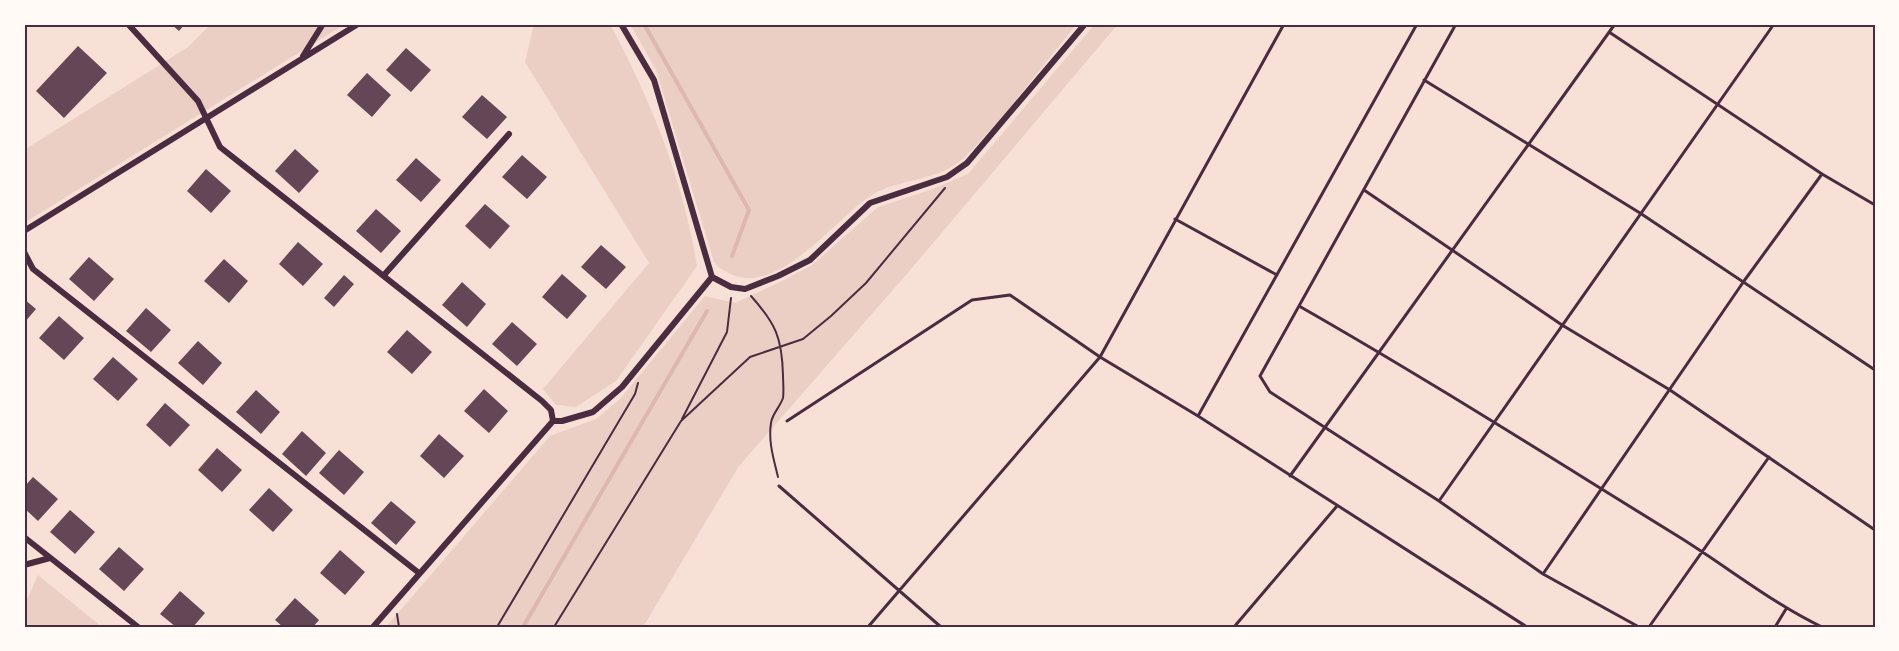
<svg xmlns="http://www.w3.org/2000/svg" width="1899" height="651" font-family="Roboto,sans-serif">
<style>
.green{fill:#ebcfc5}
.lines{fill:none;stroke-linecap:round;stroke-linejoin:round}
.stream{stroke:#dcb8b0;stroke-width:4}
.building{fill:#644757}
.path{stroke:#4a2c40;stroke-width:2}
.service{stroke:#4a2c40;stroke-width:3}
.minor{stroke:#4a2c40;stroke-width:6}
.neatline{fill:none;stroke:#4a2c40;stroke-width:2}
</style>
<rect width="100%" height="100%" fill="#f7e1d7"/>
<path class="green" d="M211,24H345L24,223V150L188,47Z
M534,24H610C651,101 683,179 697,266L616,381L576,407L556,405L543,389L649,263L525,62Z
M630,24H1077C1041,67 1005,117 965,157C941,181 897,179 872,195C835,218 778,299 728,273C722,269 718,268 714,262L656,70Z
M1095,24H1118L912,268L739,466L643,627H386L550,436L596,419L620,399L705,296L735,303L782,281L812,265L878,207L930,190L968,174Z
M38,575L102,627H24V606Z"/>
<g class="lines">
<path class="stream" d="M644,24L749,210L732,256
M523,627L707,311"/>
</g>
<path class="building" d="M171,24H185L179,31Z
M78,46L107,73L64,118L36,91Z
M406,48L431,70L411,92L386,70Z
M367,73L391,95L372,117L347,95Z
M482,95L507,117L487,139L462,117Z
M295,149L319,171L299,193L275,171Z
M522,155L547,177L527,199L502,177Z
M416,158L441,180L421,202L396,180Z
M206,169L231,191L211,213L187,191Z
M485,204L510,226L490,249L465,226Z
M376,209L401,231L381,253L356,231Z
M298,242L323,264L303,286L279,264Z
M601,245L626,267L606,289L581,267Z
M89,257L114,279L94,301L69,279Z
M224,259L248,281L229,303L204,281Z
M562,274L587,296L567,319L542,297Z
M344,275L354,284L334,307L324,298Z
M462,282L486,304L467,327L442,305Z
M24,299L36,309L24,323Z
M146,308L171,330L151,352L126,331Z
M59,316L84,338L64,360L39,338Z
M512,322L537,344L517,366L492,344Z
M407,330L432,352L412,374L387,352Z
M198,341L222,363L203,385L178,363Z
M113,357L138,379L118,401L93,379Z
M484,389L508,411L489,433L464,411Z
M256,390L280,412L261,434L236,412Z
M165,403L190,425L170,447L146,425Z
M302,431L326,453L306,476L282,454Z
M439,434L464,456L444,478L420,456Z
M217,448L242,470L222,492L198,470Z
M339,450L364,472L344,495L319,473Z
M33,477L58,499L38,521L24,508V487Z
M269,488L293,510L273,532L249,510Z
M391,501L416,522L396,545L371,523Z
M70,510L95,532L75,554L50,532Z
M119,547L144,569L124,591L99,569Z
M340,550L365,572L345,595L320,573Z
M180,591L205,613L193,627H176L160,614Z
M295,598L319,620L313,627H283L275,620Z"/>
<g class="lines">
<path class="path" d="M751,296C776,324 782,338 783,375C783,382 784,391 783,398C780,407 772,414 771,423C768,442 774,460 778,477
M682,419L727,332L731,298
M397,614L399,627
M497,627L635,394L638,383
M554,627L681,421L750,357L803,339L831,316L866,283L945,188"/>
<path class="service" d="M1456,24L1260,376L1270,392L1439,501L1543,574L1639,627
M1609,32L1822,174L1875,205
M1424,80L1640,213L1875,370
M1364,190L1562,325L1670,390L1875,530
M1175,219L1277,275
M1299,306C1427,379 1551,458 1676,535C1725,565 1770,602 1822,627
M1198,416L1417,24
M787,421L972,300L1010,295L1100,357L1284,24
M1290,476L1615,24
M779,486L941,627
M1439,501L1774,24
M1543,574L1744,281L1822,174
M868,627L1100,357L1198,416L1527,627
M1234,627L1337,506
M1649,627L1769,457
M1775,627L1786,609"/>
<path class="minor" d="M128,24L198,101L220,147L542,401L551,410L553,421
M621,24L654,80L712,277
M303,56L323,24
M24,231L358,24
M24,252L33,269L419,573
M384,275L509,134
M553,421H562L593,412L622,387L712,277L731,287L745,289L778,276L810,260L870,203L947,177L967,163L1085,24
M24,537L138,627
M24,565L50,558
M373,627L553,421"/>
</g>
<rect width="1899" height="651" fill="none" stroke="#fffaf5" stroke-width="51"/>
<rect x="26" y="26" width="1848" height="600" class="neatline"/>
</svg>
